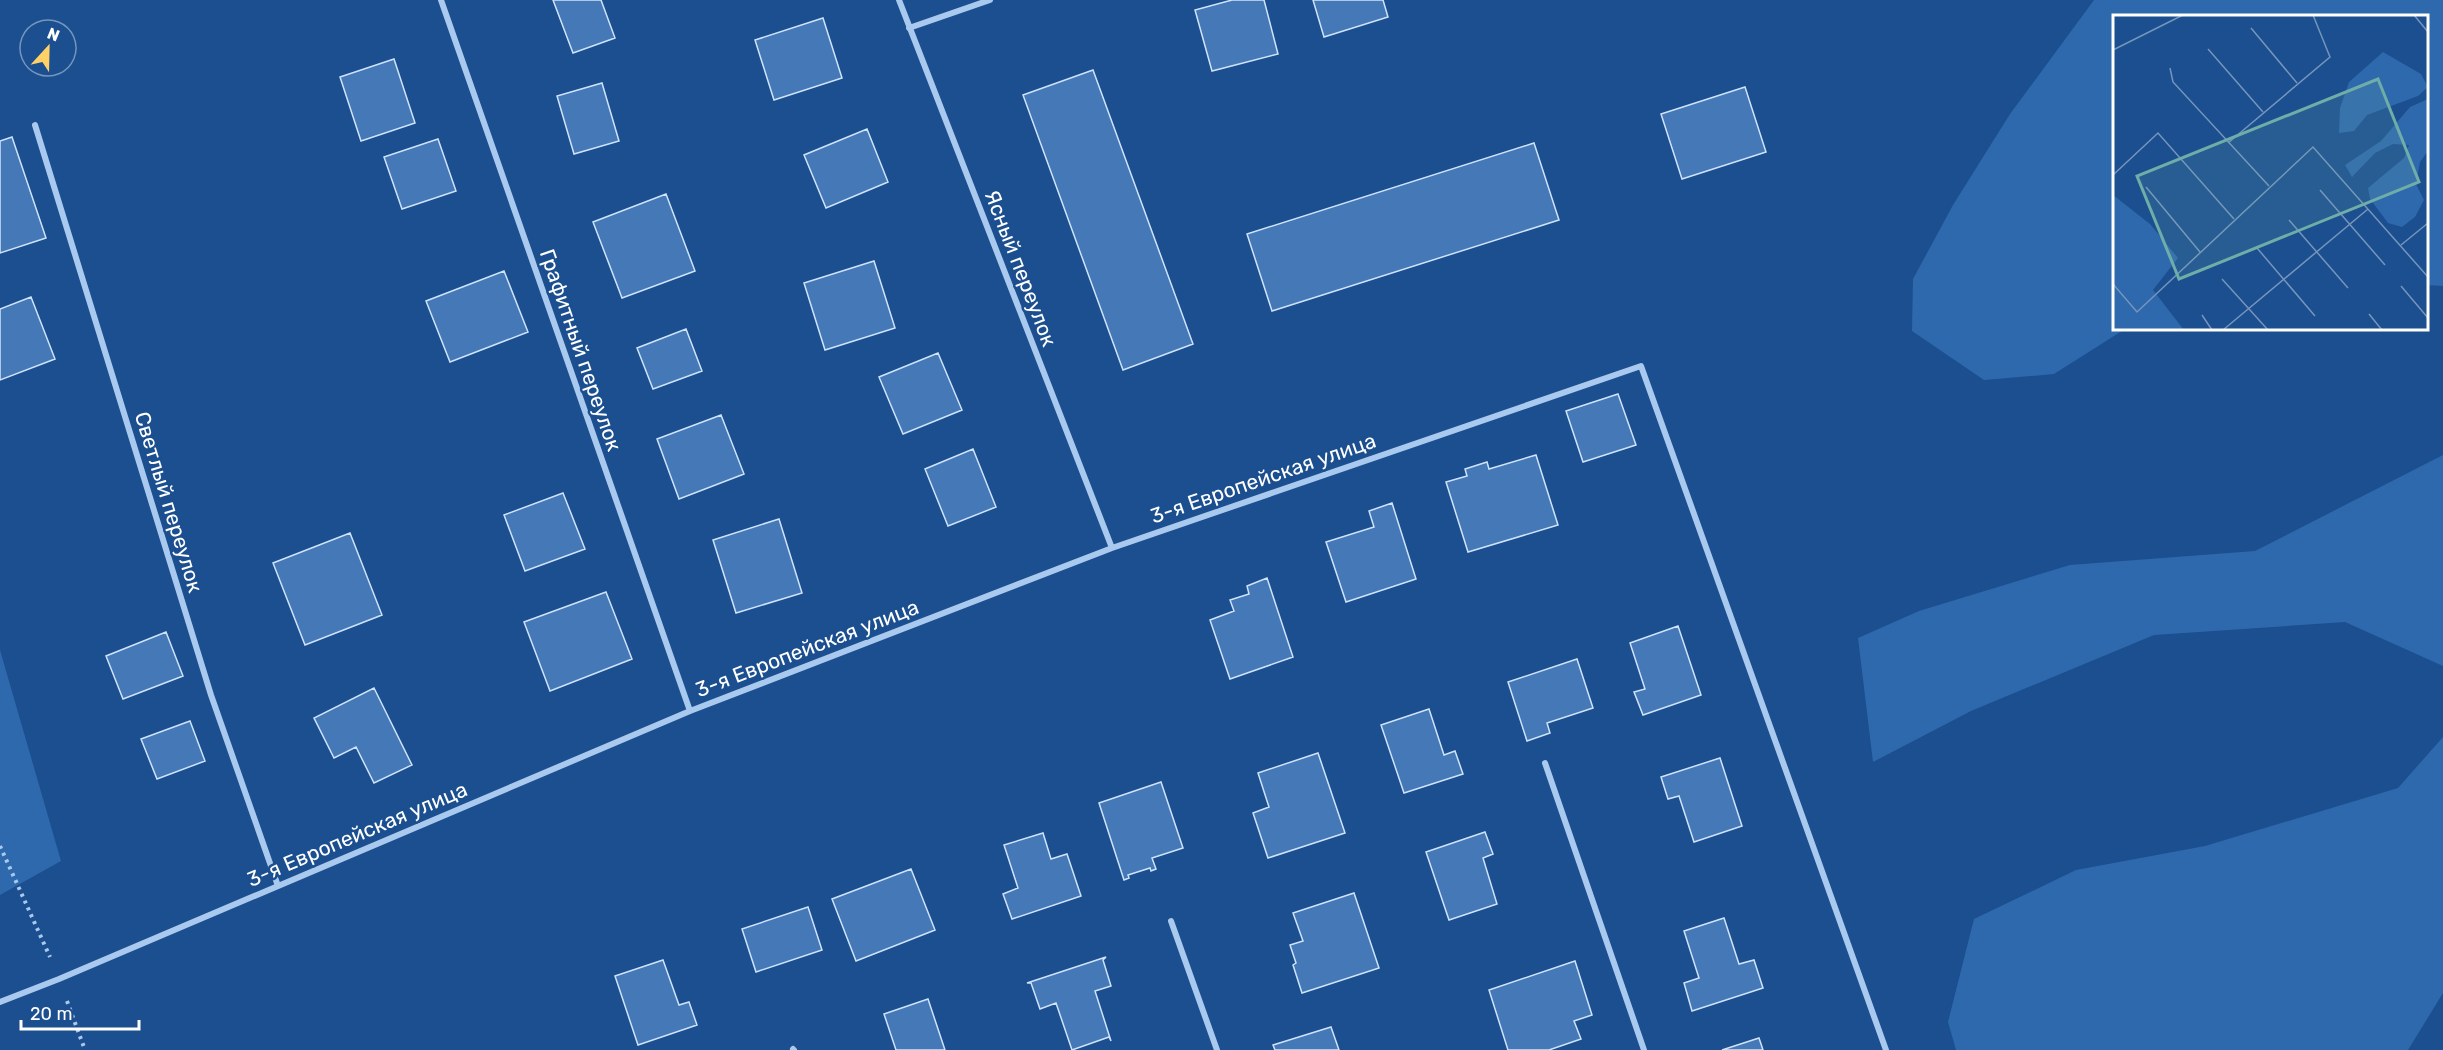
<svg xmlns="http://www.w3.org/2000/svg" width="2443" height="1050" font-family="Rubik,sans-serif">
<style>
.green{fill:#2e69ad}
.building{fill:#4478b7;stroke:#cfe3fa;stroke-width:1.5}
.lines{fill:none;stroke-linecap:round;stroke-linejoin:round}
.path{stroke:#a9c9ee;stroke-width:4;stroke-dasharray:3 4.5;stroke-linecap:butt}
.minor{stroke:#a9c9ee;stroke-width:6}
.labels{text-anchor:middle;dominant-baseline:central;stroke-width:5;stroke-linejoin:round;paint-order:stroke}
.street-label{font-size:21px;fill:#fff;stroke:#1b4f8f}
.inset-road{fill:none;stroke:#7695bc;stroke-width:1.5}
.view{fill:#6fada8;fill-opacity:0.15;stroke:#6fada8;stroke-width:3}
.inset-edge{fill:none;stroke:#fff;stroke-width:3}
</style>
<rect width="100%" height="100%" fill="#1b4f8f"/>
<path class="green" d="M2094,0H2443V286L2427,285L2426,16H2114V328L2125,329L2054,374L1984,380L1912,331L1913,279L1953,205L2010,114Z
M2443,455V666L2345,622L2154,635L1971,711L1873,762L1858,638L1919,611L2070,565L2255,551Z
M0,650L61,861L0,895Z
M2443,737V993L2408,1050H1956L1948,1022L1974,919L2076,870L2205,846L2398,788Z"/>
<path class="building" d="M553,0H601L615,38L573,53Z
M1232,0H1264L1278,54L1212,71L1195,10Z
M1313,0H1383L1388,17L1324,37Z
M823,18L842,78L774,100L755,40Z
M394,59L415,123L361,141L340,77Z
M1093,70L1193,344L1123,370L1023,95Z
M602,83L619,141L574,154L557,96Z
M1745,87L1766,152L1682,179L1661,114Z
M867,129L888,182L826,208L804,155Z
M12,137L46,238L0,253V141Z
M438,139L456,191L402,209L384,157Z
M1534,143L1559,220L1272,311L1247,234Z
M666,194L695,271L622,298L593,222Z
M874,261L895,328L825,350L804,283Z
M504,271L528,332L450,362L426,301Z
M31,297L55,359L0,380V309Z
M686,329L702,371L653,389L637,348Z
M938,353L962,410L903,434L879,377Z
M1618,394L1636,445L1583,462L1566,411Z
M721,415L744,474L679,499L657,439Z
M973,449L996,507L948,526L925,469Z
M1536,455L1558,525L1468,552L1446,482L1467,476L1465,469L1487,462L1489,469Z
M563,493L585,549L525,571L504,515Z
M1392,503L1416,579L1346,602L1326,542L1374,527L1369,511Z
M779,519L802,593L736,613L713,540Z
M350,533L382,615L305,645L273,563Z
M1267,578L1293,657L1230,679L1210,620L1234,611L1230,600L1249,594L1247,586Z
M606,592L632,659L550,691L524,622Z
M1678,626L1701,695L1643,715L1634,692L1645,689L1630,643Z
M166,632L183,676L123,699L106,656Z
M1577,659L1593,708L1547,723L1550,733L1527,741L1508,682Z
M374,688L412,765L374,783L356,747L334,758L314,718Z
M1429,709L1444,755L1455,751L1463,774L1404,793L1381,725Z
M190,721L205,761L157,779L141,739Z
M1318,753L1345,833L1268,858L1253,813L1269,807L1258,773Z
M1720,758L1742,826L1694,842L1679,796L1668,799L1661,777Z
M1161,782L1183,848L1152,858L1156,869L1151,871L1150,868L1128,875L1129,878L1124,880L1099,803Z
M1485,832L1493,854L1483,858L1497,904L1449,920L1426,852Z
M1043,833L1051,859L1067,854L1081,896L1012,919L1003,894L1018,888L1004,845Z
M911,869L935,930L856,961L832,899Z
M1354,893L1379,968L1302,993L1293,965L1296,963L1290,945L1303,941L1293,913Z
M808,907L822,950L756,972L742,929Z
M1724,918L1739,964L1754,960L1763,988L1692,1011L1684,983L1699,978L1684,931Z
M1106,957L1103,960L1111,986L1095,991L1111,1041L1109,1037L1072,1050L1056,1003L1040,1009L1031,983H1027Z
M663,960L679,1005L689,1002L697,1025L638,1045L615,976Z
M1575,961L1592,1015L1574,1021L1581,1039L1549,1050H1508L1489,990Z
M928,999L945,1050H896L884,1014Z
M1331,1027L1339,1050H1275L1273,1045Z
M1759,1038L1763,1050H1722Z"/>
<g class="lines">
<path class="path" d="M0,846L50,957
M67,1001L85,1050"/>
<path class="minor" d="M441,0L690,711
M899,0L1112,548
M909,28L990,0
M35,125L211,695L278,886
M1545,763L1644,1050
M1171,921L1217,1050
M0,1002L59,979L690,711L1112,548L1641,366L1886,1050
M793,1049L794,1050"/>
</g>
<g class="labels">
<g class="street-label">
<text transform="translate(1021 268) rotate(69)">Ясный переулок</text>
<text transform="translate(581 350) rotate(71)">Графитный переулок</text>
<text transform="translate(1263 478) rotate(-19)">3-я Европейская улица</text>
<text transform="translate(169 502) rotate(73)">Светлый переулок</text>
<text transform="translate(807 648) rotate(-21)">3-я Европейская улица</text>
<text transform="translate(357 834) rotate(-23)">3-я Европейская улица</text>
</g>
</g>
<g transform="translate(2113 15)">
<rect width="315" height="315" fill="#1b4f8f"/>
<path d="M270,37L308,59L315,72L305,81L254,100L241,116L226,118L227,93L236,67ZM315,84V136L307,147L303,169L311,185L302,202L289,212L275,208L257,184L255,173L291,143L296,130L280,129L262,138L239,162L232,150L268,126L297,92ZM0,180L37,209L65,243L40,275L71,315H0Z" fill="#2e69ad"/>
<path class="inset-road" d="M301,0L315,17M138,13L184,68M95,34L150,97M0,35L70,0M57,53L60,67L156,171M115,128L217,42L200,0M0,160L45,118L121,204M33,172L87,237M207,175L272,250M176,205L235,273M288,230L315,208M144,233L202,301M109,264L155,315M0,269L24,297L200,132L315,262M288,271L315,303M256,299L269,315M89,300L99,315M110,315L255,194"/>
<path class="view" d="M265,64L306,167L66,264L24,161Z"/>
<rect width="315" height="315" class="inset-edge"/>
</g>
<g transform="translate(48 48) rotate(22)"><circle r="28" fill="#1b4f8f" stroke="#7695bc" stroke-width="1.5"/>
<path d="M0-4.5L10 22L0 15L-10 22Z" fill="#ffd166"/>
<text y="-9" font-size="16" font-weight="bold" text-anchor="middle" fill="#ffffff">N</text>
</g>
<path d="M21 1020v9h118v-9" fill="none" stroke="#ffffff" stroke-width="3"/>
<text x="30" y="1020" font-size="18" fill="#ffffff" stroke="#1b4f8f" stroke-width="4.5" paint-order="stroke">20 m</text>
</svg>
